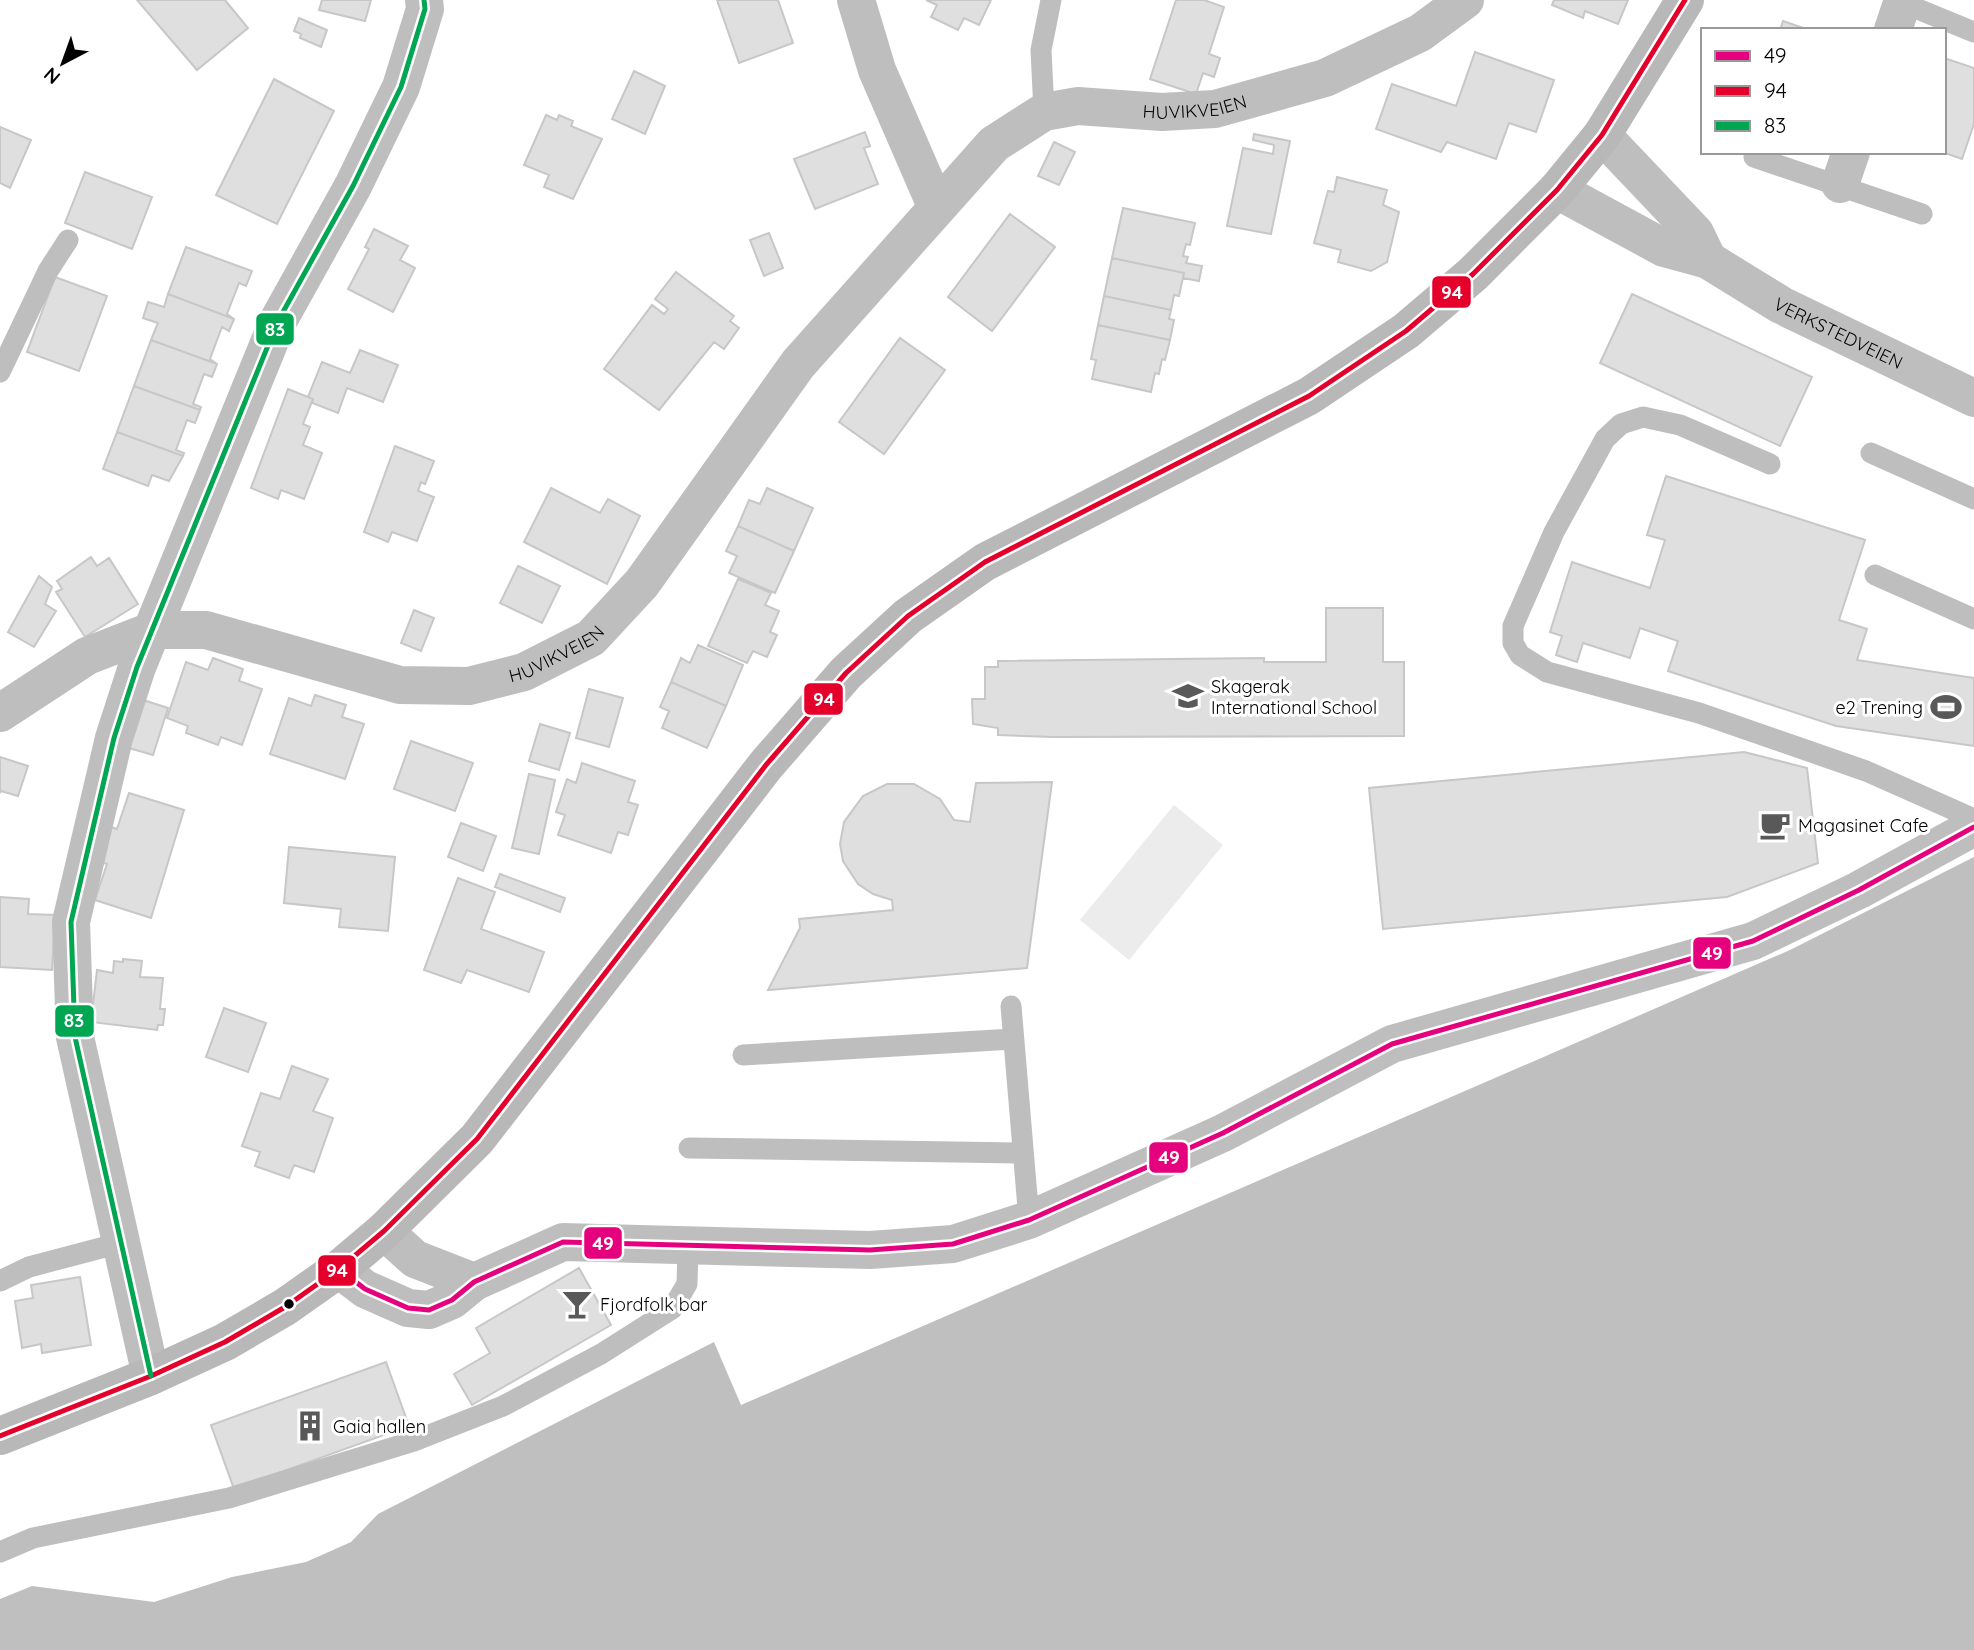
<svg xmlns="http://www.w3.org/2000/svg" width="1974" height="1650" font-family="Quicksand,sans-serif">
<style>
.green{fill:#ececec}
.water{fill:#bfbfbf}
.building{fill:#dfdfdf;stroke:#c7c7c7;stroke-width:2}
.lines{fill:none;stroke-linecap:round;stroke-linejoin:round}
.service{stroke:#bebebe;stroke-width:21}
.minor{stroke:#bebebe;stroke-width:38}
.secondary{stroke:#b8b8b8;stroke-width:38}
.bus-1-casing{stroke:#fff;stroke-width:10}
.bus-2-casing{stroke:#fff;stroke-width:10}
.bus-3-casing{stroke:#fff;stroke-width:10}
.bus-1{stroke:#e5007d;stroke-width:5}
.bus-2{stroke:#e4002b;stroke-width:5}
.bus-3{stroke:#00a651;stroke-width:5}
.bus-dot{fill:#000;stroke:#fff;stroke-width:2.5}
.labels{text-anchor:middle;dominant-baseline:central;stroke-width:6;stroke-linejoin:round;paint-order:stroke}
.street-label{font-size:18px;fill:#000;stroke:#fff}
.poi-label{font-size:18px;fill:#000;stroke:#fff;text-anchor:start}
.line-badge{stroke:#fff;stroke-width:2.5}
.badge-label{font-size:19px;text-anchor:middle;font-weight:bold;fill:#fff}
</style>
<rect width="100%" height="100%" fill="#fff"/>
<path class="green" d="M1174,805L1223,845L1129,960L1080,920Z"/>
<path class="water" d="M1974,857V1650H0V1599L32,1586L154,1602L232,1577L306,1562L351,1542L378,1514L714,1342L741,1405L1790,950Z"/>
<path class="building" d="M137,0H225L248,28L197,70Z
M322,0H371L365,21L319,10Z
M717,0H778L793,43L739,63Z
M926,0H991L979,25L964,18L958,30L931,17L937,5Z
M1176,0H1204L1224,7L1209,54L1220,58L1214,77L1203,73L1196,94L1150,79Z
M1554,0H1628L1618,24L1585,11L1583,18L1552,5Z
M299,18L327,30L321,47L300,38L301,34L294,31Z
M1783,21L1809,30H1780Z
M1475,52L1554,80L1536,132L1509,123L1496,159L1447,142L1441,152L1376,129L1392,84L1456,106Z
M1944,58L1974,68V124L1962,159L1942,152Z
M634,71L665,86L645,134L612,119Z
M274,79L334,111L277,224L216,195Z
M546,115L557,120L559,115L573,121L571,126L602,139L573,199L544,187L549,175L524,165Z
M0,127L31,140L10,188L0,183Z
M865,132L870,146L864,148L878,184L815,209L794,159Z
M1254,134L1290,141L1271,234L1227,226L1243,148L1273,154L1274,145L1253,140Z
M1054,142L1075,152L1059,185L1038,176Z
M85,172L152,197L132,249L65,223Z
M1337,177L1387,190L1383,205L1399,212L1387,262L1371,271L1338,262L1341,250L1314,243L1328,191L1334,192Z
M1123,208L1195,223L1190,245L1186,244L1183,256L1188,257L1186,263L1202,266L1199,281L1183,278L1184,273L1112,258Z
M1010,214L1055,247L992,331L948,297Z
M374,229L408,246L400,260L415,268L393,312L348,289L369,249L365,247Z
M769,233L783,268L764,276L750,240Z
M186,247L252,271L246,286L239,283L227,314L234,319L168,294Z
M1112,258L1184,273L1179,296L1174,295L1171,310L1104,296Z
M676,272L734,316L730,321L739,328L724,349L714,342L659,410L604,369L652,305L664,314L668,309L655,299Z
M55,277L107,296L79,371L27,352Z
M168,294L234,319L229,331L222,327L210,359L217,364L151,340L158,323L143,318L148,302L164,307Z
M1632,294L1812,377L1780,446L1600,363Z
M1104,296L1171,310L1169,319L1174,320L1170,340L1098,325Z
M1098,325L1170,340L1165,360L1162,359L1159,374L1155,373L1151,392L1092,379L1096,360L1091,359Z
M900,338L945,370L884,454L839,422Z
M151,340L217,364L212,377L204,374L193,404L201,407L200,410L134,386Z
M360,350L398,365L383,402L347,388L338,413L312,403L313,399L308,397L322,362L350,373Z
M134,386L200,410L195,423L187,420L176,450L184,453L183,456L117,432Z
M288,389L313,399L303,424L310,427L303,445L322,453L304,499L281,490L278,499L251,488Z
M117,432L183,456L169,481L152,475L148,486L103,469Z
M395,446L434,461L425,484L421,482L418,491L434,497L417,541L392,532L388,542L364,532Z
M1666,476L1865,540L1839,620L1867,629L1857,660L1974,678V746L1836,726L1668,671L1678,641L1640,628L1630,658L1583,643L1577,662L1556,655L1562,636L1550,632L1572,562L1650,588L1665,540L1647,535Z
M551,488L600,513L608,499L640,516L607,584L524,542Z
M767,488L813,508L794,551L738,526L749,500L760,504Z
M738,526L794,551L775,593L729,573L737,556L726,551Z
M91,557L97,566L109,558L138,604L85,637L56,592L62,589L57,581Z
M518,566L560,586L542,623L500,603Z
M39,576L52,587L45,604L56,611L34,647L8,632Z
M738,579L771,593L765,605L779,611L770,632L777,635L767,657L753,651L747,663L708,646Z
M1326,608H1383V662H1404V736L1052,737L998,735V728L973,724L972,699H985V667H998V661L1264,658V662H1326Z
M414,610L434,618L421,651L401,643Z
M698,645L743,665L726,706L671,682L681,658L690,663Z
M213,658L243,669L239,681L262,689L242,745L221,737L218,745L186,733L188,726L167,718L186,662L208,670Z
M671,682L726,706L707,748L662,728L669,711L660,707Z
M589,689L623,698L609,747L576,738Z
M315,695L346,705L342,717L364,724L345,779L270,754L289,698L311,706Z
M137,698L168,708L153,755L122,746Z
M540,724L570,733L559,770L529,761Z
M411,741L473,763L455,811L394,789Z
M1744,752L1807,768L1818,863L1727,897L1383,929L1369,788Z
M0,757L28,766L18,796L1,791L0,793Z
M582,763L635,781L628,802L638,805L628,835L618,832L611,853L558,835L565,815L556,812L567,779L576,783Z
M529,774L555,780L539,854L512,848Z
M1052,782L1027,968L768,990L800,928L799,919L893,910L892,900L873,894L858,884L843,861L840,844L844,822L863,796L887,784H914L940,799L954,820L970,822L976,783Z
M129,793L184,810L151,918L95,900L107,864L100,862L111,827L117,829Z
M461,823L496,836L483,871L448,857Z
M289,847L395,857L388,931L339,927L341,909L284,903Z
M500,874L565,898L560,912L495,887Z
M458,878L495,892L481,929L544,952L529,992L467,970L461,983L424,970Z
M0,897L29,899L28,914L55,915L52,970L0,967Z
M123,959L142,961L140,977L163,978L160,1009H165L163,1025H158L157,1030L91,1022L97,970L113,973L114,961L123,962Z
M224,1008L266,1023L248,1072L206,1057Z
M292,1066L328,1079L313,1111L333,1118L314,1172L294,1165L289,1178L255,1166L260,1152L242,1146L261,1093L280,1099Z
M579,1268L611,1325L472,1405L454,1374L490,1353L476,1328Z
M80,1277L91,1345L42,1353L41,1344L22,1348L15,1301L33,1298L31,1285Z
M386,1362L409,1426L234,1489L211,1425Z"/>
<g class="lines">
<path class="service" d="M1903,3L1974,32
M1044,112L1041,50L1051,0
M1754,157L1922,214
M0,372L48,271L68,240
M1871,453L1974,499
M1770,464L1680,425L1643,417L1621,424L1605,439L1554,532L1513,626V643L1520,655L1547,672L1699,713L1866,771L1974,819
M1875,575L1974,619
M1011,1006L1029,1220
M743,1055L1013,1039
M689,1148L1023,1153
M0,1281L29,1267L120,1243
M0,1552L33,1538L229,1498L414,1441L503,1406L601,1354L672,1309L687,1284L688,1247"/>
<g class="minor">
<path d="M856,0L877,70L936,206"/>
<path d="M1893,30L1903,0"/>
<path d="M1602,135L1695,233L1708,260"/>
<path d="M1840,184L1851,152"/>
<path id="s1" d="M1557,190L1664,248L1708,260L1781,305L1974,398"/>
<path id="s2" d="M0,713L87,656L154,630H206L400,685L469,686L524,672L591,638L642,583L798,364L994,144L1044,112L1078,106L1162,112L1215,109L1325,78L1420,33L1465,0"/>
<path d="M384,1231L415,1259L474,1282"/>
<path d="M339,1269L365,1289L408,1308L429,1310L452,1300L474,1282L563,1242L870,1250L953,1244L1029,1220L1223,1133L1392,1044L1753,941L1859,890L1974,827"/>
<path d="M151,1376L75,1037L71,922L114,738L137,667L278,321L353,186L401,87L425,9L424,0"/>
</g>
<path class="secondary" d="M0,1436L151,1376L225,1342L285,1307L339,1269L384,1231L477,1139L766,765L846,673L908,616L985,562L1309,396L1406,331L1473,274L1557,190L1602,135L1685,0"/>
<g class="bus-1-casing">
<path id="bus-1" d="M339,1269L365,1289L408,1308L429,1310L452,1300L474,1282L563,1242L870,1250L953,1244L1029,1220L1223,1133L1392,1044L1753,941L1859,890L1974,827"/>
</g>
<g class="bus-2-casing">
<path id="bus-2" d="M0,1436L151,1376L225,1342L285,1307L339,1269L384,1231L477,1139L766,765L846,673L908,616L985,562L1309,396L1406,331L1473,274L1557,190L1602,135L1685,0"/>
</g>
<g class="bus-3-casing">
<path id="bus-3" d="M151,1376L75,1037L71,922L114,738L137,667L278,321L353,186L401,87L425,9L424,0"/>
</g>
<use href="#bus-1" class="bus-1"/>
<use href="#bus-2" class="bus-2"/>
<use href="#bus-3" class="bus-3"/>
</g>
<defs>
<g id="school-bare" transform="scale(2.415)"><path d="M0-5L7-2L0 1L-7-2ZM-4 1L0 2.5L4 1V4Q0 6-4 4Z" fill="#595959" stroke="#fff" stroke-width="2.5" paint-order="stroke"/></g>
<g id="stadium-bare" transform="scale(2.415)"><path d="M0-5a6.5 5 0 1 0 0 10a6.5 5 0 1 0 0-10ZM-3.5-1.8h7v3.6h-7Z" fill="#595959" stroke="#fff" stroke-width="2.5" paint-order="stroke"/></g>
<g id="cafe-bare" transform="scale(2.415)"><path d="M-5.5-4.5H6V0H3Q3 3.5 0 3.5H-2.5Q-5.5 3.5-5.5 0ZM3-3.2v2h1.7v-2ZM-6 4.5H4V6H-6Z" fill="#595959" stroke="#fff" stroke-width="2.5" paint-order="stroke"/></g>
<g id="bar-bare" transform="scale(2.415)"><path d="M-6-5H6L.8 .8V4.5H3.5V6h-7V4.5H-.8V.8Z" fill="#595959" stroke="#fff" stroke-width="2.5" paint-order="stroke"/></g>
<g id="building-bare" transform="scale(2.415)"><path d="M-4-6H4V6H1V3H-1V6H-4ZM-2.5-4.3h1.7v1.8h-1.7ZM.8-4.3h1.7v1.8H.8ZM-2.5-1h1.7V.8h-1.7ZM.8-1h1.7V.8H.8Z" fill="#595959" stroke="#fff" stroke-width="2.5" paint-order="stroke"/></g>
</defs>
<g fill-rule="evenodd">
<use href="#school-bare" x="1188" y="696"/>
<use href="#stadium-bare" x="1946" y="707"/>
<use href="#cafe-bare" x="1775" y="825"/>
<use href="#bar-bare" x="577" y="1304"/>
<use href="#building-bare" x="310" y="1426"/>
</g>
<circle class="bus-dot" cx="289" cy="1304" r="6"/>
<g class="labels">
<g class="street-label">
<text stroke="none"><textPath href="#s2" startOffset="1480">HUVIKVEIEN</textPath></text>
<text stroke="none"><textPath href="#s1" startOffset="317">VERKSTEDVEIEN</textPath></text>
<text stroke="none"><textPath href="#s2" startOffset="592">HUVIKVEIEN</textPath></text>
</g>
<g class="poi-label">
<text x="1211" y="686">Skagerak<tspan x="1211" dy="21">International School</tspan></text>
<text x="1923" y="707" text-anchor="end">e2 Trening</text>
<text x="1798" y="825">Magasinet Cafe</text>
<text x="600" y="1304">Fjordfolk bar</text>
<text x="333" y="1426">Gaia hallen</text>
</g>
</g>
<g class="line-badge">
<rect x="1431" y="275" width="41" height="34" rx="7" fill="#e4002b"/>
<rect x="255" y="312" width="40" height="34" rx="7" fill="#00a651"/>
<rect x="803" y="682" width="41" height="34" rx="7" fill="#e4002b"/>
<rect x="1692" y="936" width="40" height="34" rx="7" fill="#e5007d"/>
<rect x="54" y="1004" width="41" height="34" rx="7" fill="#00a651"/>
<rect x="1148" y="1141" width="41" height="33" rx="7" fill="#e5007d"/>
<rect x="583" y="1226" width="40" height="34" rx="7" fill="#e5007d"/>
<rect x="317" y="1254" width="40" height="33" rx="7" fill="#e4002b"/>
</g>
<g class="badge-label">
<text x="1452" y="299">94</text>
<text x="275" y="336">83</text>
<text x="824" y="706">94</text>
<text x="1712" y="960">49</text>
<text x="74" y="1027">83</text>
<text x="1169" y="1164">49</text>
<text x="603" y="1250">49</text>
<text x="337" y="1277">94</text>
</g>
<rect x="1701" y="28" width="245" height="126" fill="#ffffff" stroke="#999999" stroke-width="2"/>
<rect x="1715" y="51" width="35" height="10" fill="#e5007d" stroke="#999999" stroke-width="2"/>
<text x="1764" y="63" font-size="21" fill="#000000">49</text>
<rect x="1715" y="86" width="35" height="10" fill="#e4002b" stroke="#999999" stroke-width="2"/>
<text x="1764" y="98" font-size="21" fill="#000000">94</text>
<rect x="1715" y="121" width="35" height="10" fill="#00a651" stroke="#999999" stroke-width="2"/>
<text x="1764" y="133" font-size="21" fill="#000000">83</text>
<g transform="translate(63 63) rotate(221)" stroke="#ffffff" stroke-width="5" paint-order="stroke">
<path d="M0-5L12 26L0 18L-12 26Z" fill="#000000"/>
<text y="-10" font-size="19" font-weight="bold" text-anchor="middle" fill="#000000">N</text>
</g>
</svg>
